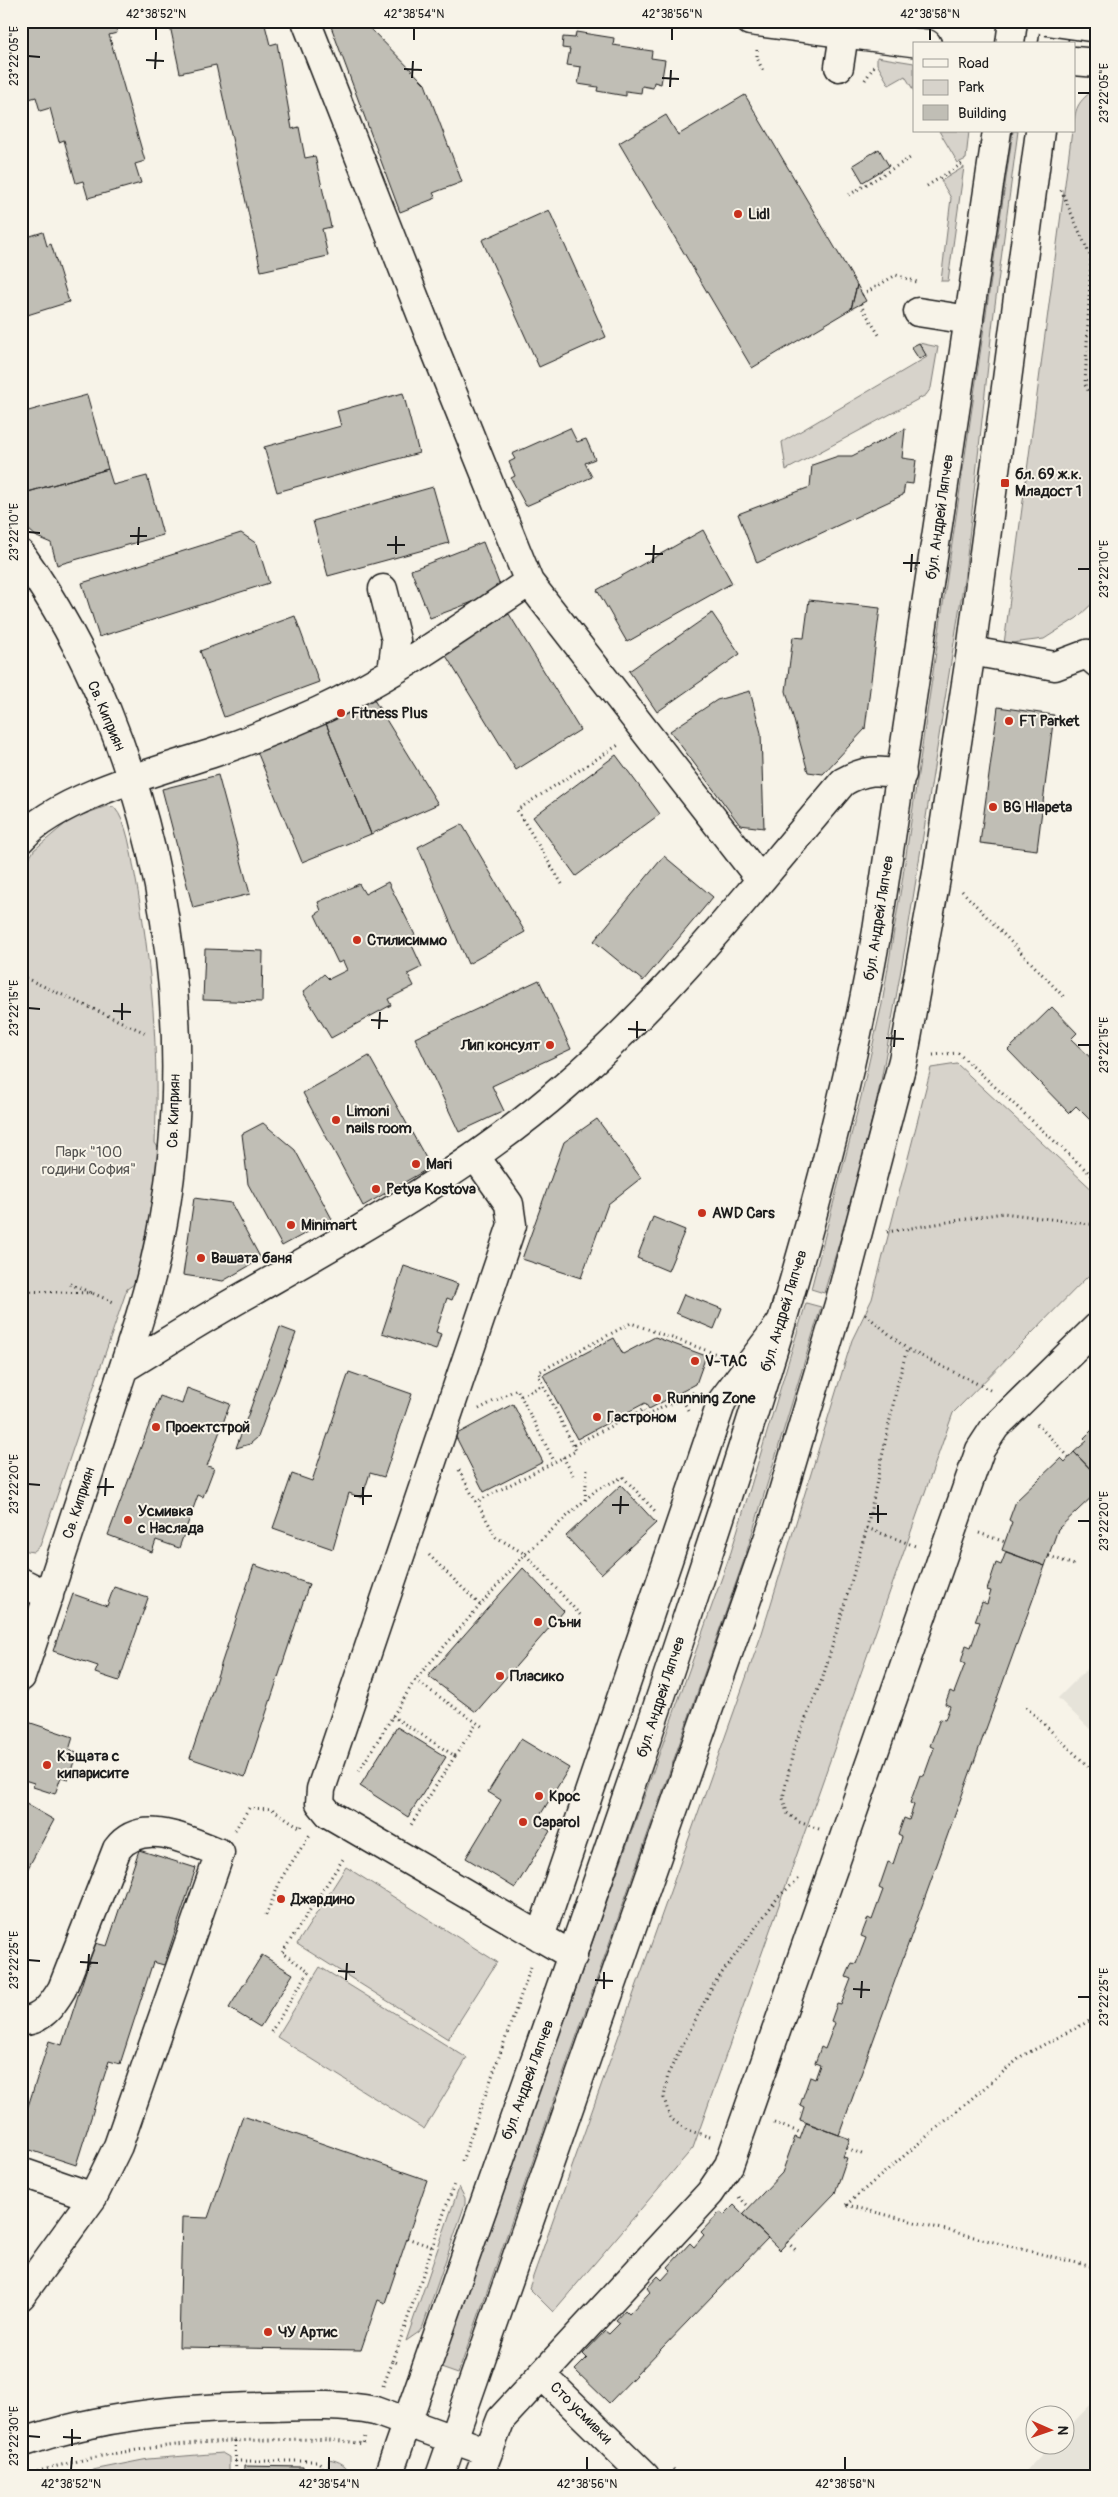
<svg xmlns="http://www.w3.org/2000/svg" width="1118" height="2497" font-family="Pangolin,sans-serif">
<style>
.built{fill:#e6e3d9}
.green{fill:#d7d3cb;stroke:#7a7874}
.building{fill:#c0beb5;stroke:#1c1c1c}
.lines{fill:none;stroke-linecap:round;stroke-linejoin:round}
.minor-casing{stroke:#1c1c1c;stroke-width:31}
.major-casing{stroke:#1c1c1c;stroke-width:31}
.path{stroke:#1c1c1c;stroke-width:3;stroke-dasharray:1 4;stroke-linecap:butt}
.minor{stroke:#f7f3e8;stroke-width:28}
.major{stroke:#f7f3e8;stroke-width:28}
.minor-bridge-casing{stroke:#1c1c1c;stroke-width:31;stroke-linecap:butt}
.minor-bridge{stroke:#f7f3e8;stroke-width:28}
.ticks{fill:none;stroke:#1c1c1c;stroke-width:2}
.poi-dot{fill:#c8321e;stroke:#f7f3e8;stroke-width:2}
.labels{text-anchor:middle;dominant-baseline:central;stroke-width:4;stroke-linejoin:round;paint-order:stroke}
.poi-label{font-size:15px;font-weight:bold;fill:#1c1c1c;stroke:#f7f3e8;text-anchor:start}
.street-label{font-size:15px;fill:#1c1c1c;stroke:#f7f3e8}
.park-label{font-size:15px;fill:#545351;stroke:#f7f3e8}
.neatline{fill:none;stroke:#1c1c1c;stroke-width:2}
.ticks-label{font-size:12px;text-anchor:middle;fill:#1c1c1c}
</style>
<rect width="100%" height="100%" fill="#f7f3e8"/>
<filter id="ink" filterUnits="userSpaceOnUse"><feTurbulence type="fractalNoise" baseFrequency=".02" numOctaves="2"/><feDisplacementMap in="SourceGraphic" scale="10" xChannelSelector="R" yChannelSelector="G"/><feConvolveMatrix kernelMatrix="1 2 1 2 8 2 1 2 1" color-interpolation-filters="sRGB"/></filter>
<g filter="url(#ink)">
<path class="built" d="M1097,1659V1736L1058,1698Z
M1093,2402L1097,2406V2476H1021L1051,2445L1066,2444V2430Z"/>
<path class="green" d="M877,57L914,63V91L905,76L889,85L877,64Z
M1097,88V599L1077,618L1044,639L1004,644L1072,131H1074C1074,109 1077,101 1097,88Z
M939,131H969L966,159L958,163Z
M1013,131H1018L993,320L965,574L906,942L881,1081L856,1187L824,1293L811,1289L861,1097L882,1004L902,882Z
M964,167L948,281H941L951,198L941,181Z
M919,343L938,347L931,388L926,395L786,470L782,442L927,357Z
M107,806L114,807C128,823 131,854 135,875C152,964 159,1053 155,1143L159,1149L146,1243L134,1284L127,1289L40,1546L33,1552L21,1550V910L25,902L21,898V873L34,850L71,819Z
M957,1064L1097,1194V1267L953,1413L693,2148L553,2312L529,2288L762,1633L852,1340L872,1299L931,1068Z
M806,1303L821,1307L745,1557L458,2374L441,2368L731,1552Z
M346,1867L497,1962L448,2039L297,1944Z
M320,1967L467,2058L424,2129L277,2037Z
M459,2187L465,2198V2204L423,2326L419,2332L406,2341Z
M222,2453L229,2457V2476H177L173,2473L144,2476H63L148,2459Z
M329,2459C339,2461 348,2465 351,2476H327Z"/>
<path class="building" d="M21,21H114L117,33L109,35L145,161L135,164L141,183L88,198L83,181L76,183L64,140L59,142L50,108L40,111L36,97L29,99L21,74Z
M169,21H264L270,45L277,43L292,129L299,127L305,158L315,156L331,227L322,229L328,256L261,271L216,65L180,73Z
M329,21H363L425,84L462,182L433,193L436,198L400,212Z
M576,32L614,38L613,45L652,51L651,58L665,60L661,84L654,82L653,88L642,86L641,93L626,91V96L597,91L598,87L578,84L581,67L567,65L570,49L562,48L563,37L575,38Z
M745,95L857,285L851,309L752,368L619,143L666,115L678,135Z
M879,149L889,166L863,182L853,165Z
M549,210L606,337L539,367L482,240Z
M43,232L47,246L51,244L69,302L21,317V239Z
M857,285L866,301L851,309Z
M919,343L926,355L919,359L911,347Z
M403,393L419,453L277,492L264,447L341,426L337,411Z
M87,395L108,469L21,494V413Z
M570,428L577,442L586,439L595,459L585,463L592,477L526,506L511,478L515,476L509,462L515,459L512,454Z
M905,429L902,458L916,460L913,484L905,483L903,495L757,563L738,514L810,487L812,465L838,456H852Z
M108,469L113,485L147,476L163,535L57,565L51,543L37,537L21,523V494Z
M433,487L449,543L328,576L313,521Z
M703,530L732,583L627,642L597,590Z
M241,533L257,544L269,583L99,637L82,583Z
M483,542L502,591L430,618L411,570Z
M809,600L880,608L865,729L823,774L808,772L786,691L793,637L804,638Z
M712,613L740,654L657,712L629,671Z
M509,614L580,730L516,770L445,654Z
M295,616L319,682L224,717L200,651Z
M750,691L761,733L764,828L740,825L670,731L717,700Z
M371,695L438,804L371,834L325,721Z
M998,707L1054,715L1037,850L980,843Z
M325,721L371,834L302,862L256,749Z
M616,755L660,814L576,876L533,817Z
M218,775L250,894L193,908L162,789Z
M462,824L525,932L468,964L418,847Z
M664,856L713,897L643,981L594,941Z
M388,882L415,935L409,939L422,967L408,974L414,986L388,999L391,1005L331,1038L303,992L324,974L329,979L347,970L343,961L338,963L315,915L321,911L318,902L359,884L365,894Z
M205,949L263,951L262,1002L203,1000Z
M539,980L571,1049L492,1086L504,1111L459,1132L415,1038Z
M1052,1007L1077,1033L1071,1039L1097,1064V1127L1076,1106L1069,1113L1008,1050Z
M369,1056L431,1167L363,1206L303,1093Z
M597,1119L641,1178L608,1204L581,1278L522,1259L564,1142Z
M263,1123L295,1150L332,1219L282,1246L248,1184L242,1134Z
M194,1198L231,1203L261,1259L223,1281L183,1275Z
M653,1217L685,1230L668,1271L637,1258Z
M404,1266L458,1284L452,1300L447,1298L436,1332L441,1334L436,1350L382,1333Z
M684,1294L722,1309L714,1329L676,1313Z
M280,1327L296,1333L258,1437L250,1444L236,1448Z
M655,1337L706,1356L696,1384L649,1409L645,1403L577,1439L543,1375L614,1338L623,1354Z
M349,1372L412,1394L384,1477L370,1473L362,1498L349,1493L333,1549L273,1528L292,1474L312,1481Z
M187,1388L230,1404L207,1466L214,1468L203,1497L198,1495L179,1548L156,1540L152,1552L108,1535L160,1396L182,1404Z
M513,1404L543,1462L484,1492L455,1435Z
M1097,1425V1476L1074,1452L1087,1441L1084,1438Z
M1074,1452L1097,1476V1492L1058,1529L1045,1566L1002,1550L1012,1522L1009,1520L1016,1501L1061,1458L1065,1462Z
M621,1485L656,1523L601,1574L566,1536Z
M1006,1552L1045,1566L839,2135L800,2120L804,2107L800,2105L810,2077L815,2079L820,2065L815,2063L821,2047L825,2049L835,2023L831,2021L837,2004L841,2005L851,1979L846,1977L852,1963L856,1964L866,1938L861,1936L868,1918L872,1920L883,1890L879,1888L888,1862L893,1864L902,1837L898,1835L904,1818L909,1820L914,1805L910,1803L920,1775L924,1776L934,1748L930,1746L940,1719L945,1720L950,1706L945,1704L950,1691L954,1693L965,1664L961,1662L966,1645L971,1647L980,1622L975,1621L982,1602L987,1604L991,1591L987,1590L996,1563L1001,1565Z
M254,1565L309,1584L245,1777L190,1758Z
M523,1568L564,1611L476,1712L428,1676Z
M114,1587L148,1598L119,1681L95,1673L98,1666L53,1651L73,1594L107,1606Z
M28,1722L73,1737L69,1750L77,1753L68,1779L61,1777L55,1794L33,1787L34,1783L21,1779V1742Z
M397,1727L446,1757L408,1817L360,1786Z
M521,1739L569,1768L536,1822L550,1831L515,1888L466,1858L501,1800L488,1792Z
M21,1801L54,1820L21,1881Z
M139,1850L196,1868L164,1965L153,1962L120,2064L109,2061L76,2165L21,2147V2128L49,2041L62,2045L95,1943L107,1946Z
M262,1955L293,1974L260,2027L229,2008Z
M243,2116L427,2180L385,2303L378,2300L361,2350L179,2347L182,2217L208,2218Z
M806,2123L850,2139L843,2157L847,2158L835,2193L780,2250L743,2214L782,2173L795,2137L800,2139Z
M734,2205L768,2238L609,2403L575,2370L587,2358L583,2354L605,2331L609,2334L620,2323L616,2320L625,2310L629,2314L650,2292L647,2288L658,2276L662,2280L671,2270L668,2267L690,2243L694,2247L704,2235L701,2232L720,2212L724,2215Z
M244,2466L303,2467V2476H244Z"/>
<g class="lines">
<g class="minor-casing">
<path id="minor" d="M306,21L434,347L529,582L760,879
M839,67L844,34
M918,312L969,320
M21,554C157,745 206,1015 159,1243C146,1306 123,1368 103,1430C76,1512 49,1595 21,1677
M383,589L396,640L392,672
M971,651L1055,666L1087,654L1097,663
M21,839C56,798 158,771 210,754C246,742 284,727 319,711C394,676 461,627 529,582
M475,1156L509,1204L512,1225L321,1789L320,1803L329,1814L573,1956
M124,1368C167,1342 209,1315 253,1291C360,1230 470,1169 564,1087C669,997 754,887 843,782C866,769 877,770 902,774
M21,1582L49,1596
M540,1937L722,1401L780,1324
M21,2021C41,2022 53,2004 62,1989L117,1849C142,1816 189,1841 220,1853L118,2146L93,2197L21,2296
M21,2172L93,2197
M542,2375L645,2476
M21,2443C102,2415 184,2408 268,2407C303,2406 340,2404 375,2411L488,2452
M479,2476L501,2419L710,2193L729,2165L980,1450L995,1427L1097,1327"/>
</g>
<g class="major-casing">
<path id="major" d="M750,21L927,44
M1010,44L1013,21
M1053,44L1056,21
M1074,61L1097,63
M388,2476C488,2191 591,1908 686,1621C761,1395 836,1166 877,931L997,131
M440,2476L774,1522L839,1304L903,1060L937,873L971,651L1040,131"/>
</g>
<path class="path" d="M757,50V58L763,71
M865,80L875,65
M927,186L965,162
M1061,190L1091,258
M849,195L910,158
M1097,253L1091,258L1085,385L1097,405
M862,295L896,275L920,283
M860,304L881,338
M562,884L517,810L620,744
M962,891L1064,997
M21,976L148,1034
M933,1055L958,1053L1097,1180
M887,1232L1003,1213L1097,1225
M70,1284L116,1303
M21,1291L93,1293
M865,1314L907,1349
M521,1396L543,1385
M479,1409L517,1389L554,1461
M688,1410L682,1398L696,1391
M1037,1424L1069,1457
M574,1445L644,1409L647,1415L682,1398
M563,1457L573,1475
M459,1470L476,1502L576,1451L539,1377L541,1376L539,1372L631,1323L719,1355L717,1359
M596,1490L623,1477L656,1512
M585,1500L587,1469
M479,1506L496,1537L525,1554L582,1617
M867,1528L918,1547
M979,1533L1005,1542
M429,1555L480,1605
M1049,1556L1077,1566
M415,1680L483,1727
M1026,1707L1097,1775
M392,1716L455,1756L409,1828
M455,1756L477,1723
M359,1771L415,1680L525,1554L594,1492
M819,1829L799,1822L787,1813L783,1798L794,1747L823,1677L867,1528L897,1386L907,1349L992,1391
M235,1830L249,1808L272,1809L301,1828L302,1825
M266,1915L282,1877L311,1833
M271,2032L309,1971L282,1953L345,1856
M774,2123L802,2133
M710,2137L687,2130L670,2118L664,2098L668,2074L713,1985L779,1896L800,1878
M847,2148L864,2155
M462,2161L532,1964
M739,2197L749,2207
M846,2205L1022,2056L1097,2017
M847,2205L1097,2268
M407,2238L432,2247
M787,2242L798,2252
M393,2361L454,2184
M383,2386L393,2361L400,2364
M235,2441L236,2476
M235,2461H317L322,2465V2476
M673,2469L679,2476
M23,2476C102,2451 184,2441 268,2440C299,2439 332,2438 363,2444L365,2436"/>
<use href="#minor" class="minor"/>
<use href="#major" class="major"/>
<g class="minor-bridge-casing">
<path id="minor-bridge" d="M1047,21L1097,28"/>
</g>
<use href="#minor-bridge" class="minor-bridge"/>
</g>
</g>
<path class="ticks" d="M156,40V28M414,40V28M672,40V28M930,40V28M28,56L40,57M146,60L164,61M155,69L156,52M404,69L422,70M412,78L413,61M662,78L679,79M670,87L671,70M1078,93H1090M28,532L40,533M130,536H147M138,545L139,527M387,545H405M396,554V536M645,554H663M653,563L654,545M903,563H920M1078,569H1090M911,572L912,554M28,1008L40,1009M113,1011L131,1012M122,1020V1003M371,1020L388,1021M379,1029L380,1012M628,1029L646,1030M637,1038V1021M886,1038L904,1039M1078,1045H1090M894,1047L895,1030M28,1484L40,1485M97,1487H114M105,1496L106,1478M354,1496H372M363,1505V1487M612,1505H629M620,1514L621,1496M869,1514H887M1078,1521H1090M878,1523V1505M28,1960L40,1961M80,1962L98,1963M88,1971L89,1954M338,1971L355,1972M346,1980L347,1963M595,1980L613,1981M604,1989V1972M853,1989L870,1990M1078,1997H1090M861,1998L862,1981M28,2436L40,2437M63,2437L81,2438M72,2446V2429M71,2470L72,2457M329,2470V2457M587,2470V2457M845,2470V2457"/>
<g class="poi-dot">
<circle cx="738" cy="214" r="5"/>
<rect x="1000" y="478" width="10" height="10" rx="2.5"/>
<circle cx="341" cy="713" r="5"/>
<circle cx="1009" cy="721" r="5"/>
<circle cx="993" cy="807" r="5"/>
<circle cx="357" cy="940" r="5"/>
<circle cx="550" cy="1045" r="5"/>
<circle cx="336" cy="1120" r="5"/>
<circle cx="416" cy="1164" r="5"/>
<circle cx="376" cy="1189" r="5"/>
<circle cx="702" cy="1213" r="5"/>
<circle cx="291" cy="1225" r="5"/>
<circle cx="201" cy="1258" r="5"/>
<circle cx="695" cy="1361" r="5"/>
<circle cx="657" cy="1398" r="5"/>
<circle cx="597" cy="1417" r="5"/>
<circle cx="156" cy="1427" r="5"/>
<circle cx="128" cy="1520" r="5"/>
<circle cx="538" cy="1622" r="5"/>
<circle cx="500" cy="1676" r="5"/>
<circle cx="47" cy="1765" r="5"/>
<circle cx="539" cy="1796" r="5"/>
<circle cx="523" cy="1822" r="5"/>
<circle cx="281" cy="1899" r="5"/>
<circle cx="268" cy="2332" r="5"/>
</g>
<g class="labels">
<g class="poi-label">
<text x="748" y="214">Lidl</text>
<text x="1015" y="474">бл. 69 ж.к.<tspan x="1015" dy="17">Младост 1</tspan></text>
<text x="351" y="713">Fitness Plus</text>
<text x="1019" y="721">FT Parket</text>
<text x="1003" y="807">BG Hlapeta</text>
<text x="367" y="940">Стилисиммо</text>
<text x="540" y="1045" text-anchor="end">Лип консулт</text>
<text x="346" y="1111">Limoni<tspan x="346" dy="17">nails room</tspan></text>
<text x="426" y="1164">Mari</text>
<text x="386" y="1189">Petya Kostova</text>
<text x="712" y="1213">AWD Cars</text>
<text x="301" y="1225">Minimart</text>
<text x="211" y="1258">Вашата баня</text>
<text x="705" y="1361">V-TAC</text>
<text x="667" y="1398">Running Zone</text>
<text x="607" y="1417">Гастроном</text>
<text x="166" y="1427">Проектстрой</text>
<text x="138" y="1511">Усмивка<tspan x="138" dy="17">с Наслада</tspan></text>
<text x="548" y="1622">Съни</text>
<text x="510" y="1676">Пласико</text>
<text x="57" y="1756">Къщата с<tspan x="57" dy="17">кипарисите</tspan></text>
<text x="549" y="1796">Крос</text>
<text x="533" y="1822">Caparol</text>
<text x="291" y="1899">Джардино</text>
<text x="278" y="2332">ЧУ Артис</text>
</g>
<g class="street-label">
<text transform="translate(940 517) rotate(-82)">бул. Андрей Ляпчев</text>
<text transform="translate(106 716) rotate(67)">Св. Киприян</text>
<text transform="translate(879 918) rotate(-81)">бул. Андрей Ляпчев</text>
<text transform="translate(174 1111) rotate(-88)">Св. Киприян</text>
<text transform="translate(784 1311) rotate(-73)">бул. Андрей Ляпчев</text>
<text transform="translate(79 1503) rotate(-72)">Св. Киприян</text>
<text transform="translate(661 1697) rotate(-72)">бул. Андрей Ляпчев</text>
<text transform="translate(528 2080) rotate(-70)">бул. Андрей Ляпчев</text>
<text transform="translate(581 2413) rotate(45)">Сто усмивки</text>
</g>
<g class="park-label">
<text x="89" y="1152">Парк "100<tspan x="89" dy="17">години София"</tspan></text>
</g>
</g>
<rect width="1118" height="2497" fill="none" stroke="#f7f3e8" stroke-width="55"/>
<rect x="913" y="42" width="162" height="90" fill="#f7f3e8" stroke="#9f9d96"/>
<rect x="923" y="59" width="25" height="8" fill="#f7f3e8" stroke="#9f9d96"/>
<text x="958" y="68" font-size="15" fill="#1c1c1c">Road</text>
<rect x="923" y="80" width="25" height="15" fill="#d7d3cb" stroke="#9f9d96"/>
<text x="958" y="92" font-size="15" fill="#1c1c1c">Park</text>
<rect x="923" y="105" width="25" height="15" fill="#c0beb5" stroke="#9f9d96"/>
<text x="958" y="118" font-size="15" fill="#1c1c1c">Building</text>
<g transform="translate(1050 2430) rotate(92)"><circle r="24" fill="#f7f3e8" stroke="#9f9d96"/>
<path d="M0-4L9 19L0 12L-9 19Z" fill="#c8321e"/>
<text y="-8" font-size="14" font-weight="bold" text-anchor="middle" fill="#1c1c1c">N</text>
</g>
<rect x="28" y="28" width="1062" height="2442" class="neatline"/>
<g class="ticks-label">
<text x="156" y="18">42°38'52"N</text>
<text x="414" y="18">42°38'54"N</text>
<text x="672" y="18">42°38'56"N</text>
<text x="930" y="18">42°38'58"N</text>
<text transform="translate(14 56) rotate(-90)" y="4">23°22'05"E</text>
<text transform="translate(1104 93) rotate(-90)" y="4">23°22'05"E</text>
<text transform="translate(14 532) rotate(-90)" y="4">23°22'10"E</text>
<text transform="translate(1104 569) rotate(-90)" y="4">23°22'10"E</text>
<text transform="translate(14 1008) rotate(-90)" y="4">23°22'15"E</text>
<text transform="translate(1104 1045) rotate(-90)" y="4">23°22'15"E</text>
<text transform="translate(14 1484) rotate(-90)" y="4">23°22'20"E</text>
<text transform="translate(1104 1521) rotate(-90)" y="4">23°22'20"E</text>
<text transform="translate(14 1960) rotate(-90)" y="4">23°22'25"E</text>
<text transform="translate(1104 1997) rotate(-90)" y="4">23°22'25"E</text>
<text transform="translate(14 2436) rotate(-90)" y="4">23°22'30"E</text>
<text x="71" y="2488">42°38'52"N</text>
<text x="329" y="2488">42°38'54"N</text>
<text x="587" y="2488">42°38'56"N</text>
<text x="845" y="2488">42°38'58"N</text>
</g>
</svg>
